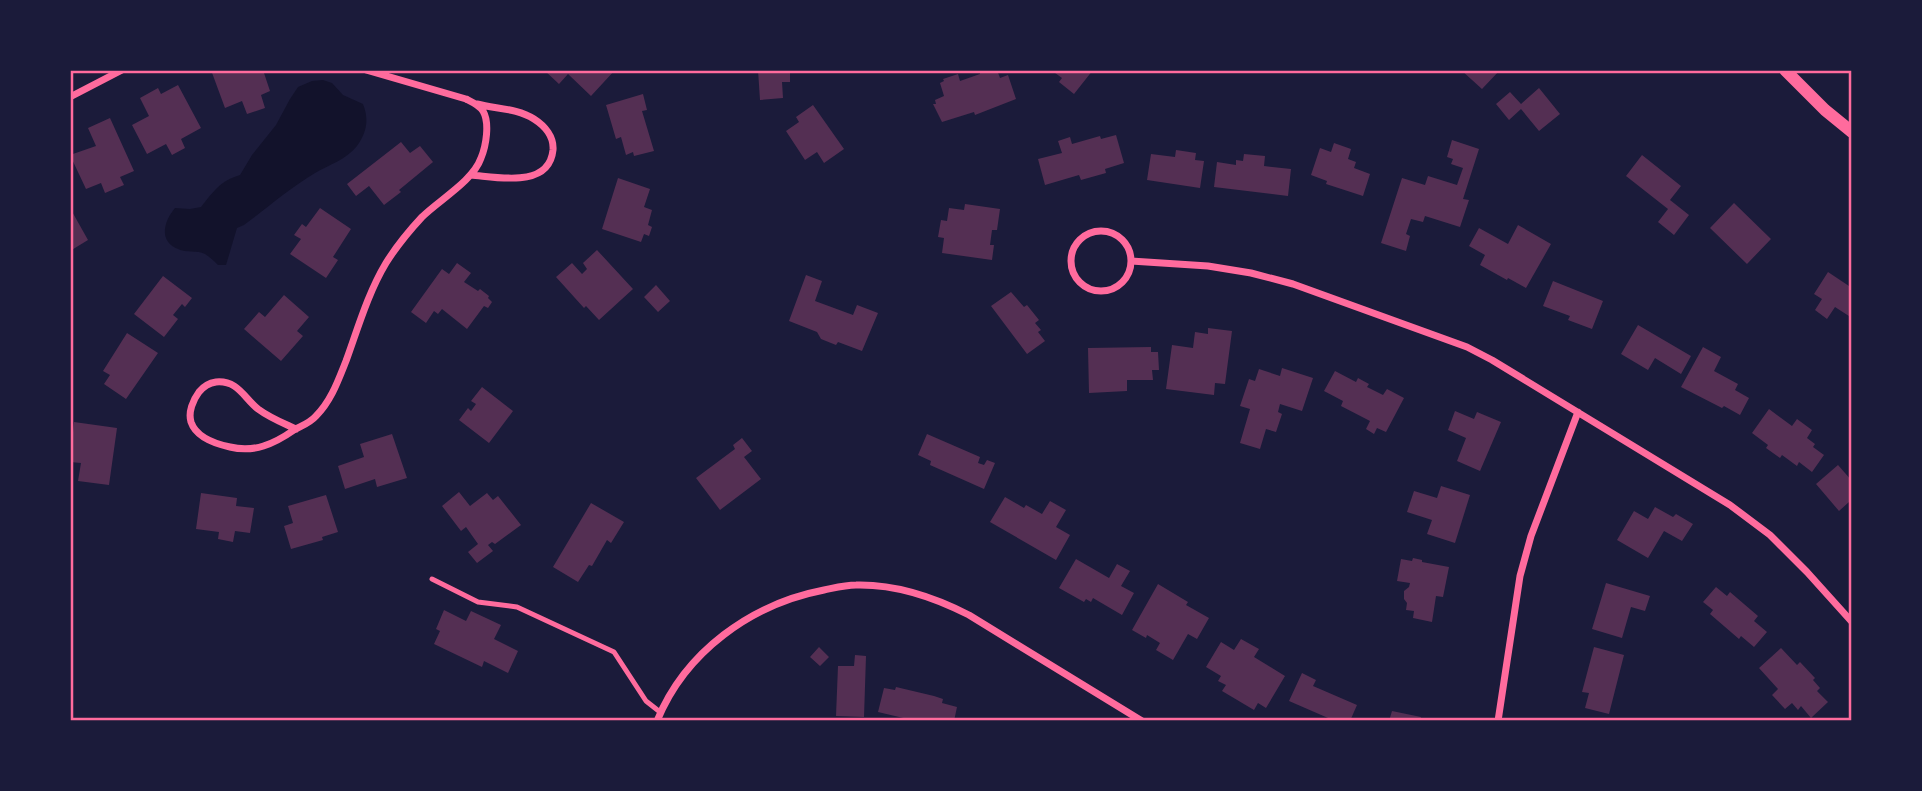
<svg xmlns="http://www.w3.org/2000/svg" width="1922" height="791" font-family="Arial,sans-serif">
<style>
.water{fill:#12122b}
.building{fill:#542f53}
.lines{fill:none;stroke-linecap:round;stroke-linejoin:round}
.service{stroke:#ff6b9d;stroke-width:5}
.minor{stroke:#ff6b9d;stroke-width:7}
.tertiary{stroke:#ff6b9d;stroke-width:12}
.neatline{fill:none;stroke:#ff6b9d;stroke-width:2.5}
</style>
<rect width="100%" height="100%" fill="#1b1b3a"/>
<path class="water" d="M323,80L332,83L343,95L363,104C369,119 367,132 357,146C347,159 329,165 315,173C290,188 267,208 244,225L237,228L226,265H218C214,261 210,257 205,254C197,250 186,253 178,249C158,241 164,221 175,208L190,209L201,207C214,191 220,181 240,175L252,155L276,125L290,99L298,87L312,81Z"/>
<path class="building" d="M211,70H263L270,91L261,95L265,108L247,114L242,101L225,108Z
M544,70H615L591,96L568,74L559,84Z
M758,70H790V82H782L783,98L760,100Z
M979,70H997L1000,78L1008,75L1016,99L975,115L974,112L942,122L933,104H936L935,100L944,96L940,83L944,81L943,79L958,74L960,81L980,74Z
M1051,70H1093L1074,94L1059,82L1062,78Z
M1461,70H1500L1482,89Z
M178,85L201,128L181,139L185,148L172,155L166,144L147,154L132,125L149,116L140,98L158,88L161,94Z
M1539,88L1560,114L1539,131L1521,109L1509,120L1496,104L1510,92L1521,104Z
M643,94L647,110L642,111L654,151L634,156L633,152L626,155L621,137L616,139L606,105Z
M813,105L844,149L824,163L817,152L805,160L786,131L799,122L796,117Z
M110,118L134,171L120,177L124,185L105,193L101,183L86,189L70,155L96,146L88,128Z
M1116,135L1124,163L1105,169L1106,173L1081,180L1079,175L1045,185L1038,159L1062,153L1058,141L1070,137L1072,144L1100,136L1101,139Z
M1452,140L1479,149L1463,199L1469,200L1460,227L1425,216L1423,222L1411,219L1406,234L1410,236L1406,251L1381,243L1402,178L1425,185L1428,176L1457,185L1463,168L1451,164L1453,159L1447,157Z
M401,142L410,153L420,146L433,162L399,190L401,192L384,205L369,186L356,196L347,184Z
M1334,143L1351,149L1348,159L1356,162L1354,168L1370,174L1363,196L1326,184L1327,181L1311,175L1320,148L1331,152Z
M1176,150L1196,153L1195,160L1204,161L1200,188L1147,180L1151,154L1175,157Z
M1244,154L1265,156L1264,166L1291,169L1288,196L1214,187L1217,162L1236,165V160L1243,161Z
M1642,155L1681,186L1670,200L1689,215L1674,235L1658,222L1668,209L1626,176Z
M618,178L650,189L644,207L652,210L648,225L652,227L649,236L644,234L641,242L602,229Z
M1734,203L1771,239L1747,264L1710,228Z
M965,204L1000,209L997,230H992L990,245H994L992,260L942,253L944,238L938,237L941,220L947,221L949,208L964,210Z
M70,208L88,240L70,251Z
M320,208L351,229L333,257L338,260L326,278L290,254L301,239L294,235L302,224L306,227Z
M1518,225L1551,244L1526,288L1508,278L1507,280L1480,265L1485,255L1469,246L1479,228L1508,244Z
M597,250L633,289L599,320L586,306L584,308L556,277L572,263L582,274L587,269L583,263Z
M457,263L471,273L464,282L478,291L480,289L489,296L488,298L492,302L488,308L484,306L467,329L442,309L438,314L434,311L426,323L411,312L442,269L449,274Z
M1828,272L1852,288V318L1835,307L1827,319L1815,310L1822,299L1814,294Z
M806,275L822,281L815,301L853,315L857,305L878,313L862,351L838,342L836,345L821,339L817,332L789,321Z
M163,276L192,298L185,307L182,304L173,315L178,319L164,337L134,314Z
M1553,281L1603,301L1592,329L1568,320L1570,316L1543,306Z
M656,285L670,301L658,312L644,297Z
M1011,292L1024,307L1027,305L1039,320L1035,323L1041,330L1038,332L1045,341L1027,354L991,306Z
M284,295L309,317L297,331L303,336L281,361L244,329L259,312L265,317Z
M1638,325L1691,356L1681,374L1655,358L1648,370L1621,354Z
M1208,328L1232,331L1225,384L1215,383L1214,395L1166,389L1172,345L1193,348L1195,332L1208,334Z
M127,333L158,353L126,399L104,384L110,375L103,371Z
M1151,347V352H1158L1159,370H1152L1153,380H1127V391L1089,393L1088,348Z
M1703,347L1721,357L1714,371L1738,384L1735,390L1749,398L1740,415L1724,406L1722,408L1681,387Z
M1282,368L1313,378L1302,411L1280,404L1278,412L1282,414L1276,432L1266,429L1260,449L1240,443L1250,409L1240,406L1249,379L1255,381L1259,369L1280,376Z
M1335,371L1356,382L1358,378L1369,384L1367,387L1383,395L1387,389L1404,398L1386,432L1377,428L1374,434L1366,429L1370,421L1341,406L1343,401L1324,391Z
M482,387L513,411L489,443L459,420L468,408L471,411L476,404L471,401Z
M1769,409L1792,426L1797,419L1812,430L1807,438L1815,444L1813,447L1824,455L1812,472L1799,462L1797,466L1782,455L1780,458L1766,448L1768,445L1752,433Z
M1455,411L1474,419L1477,412L1501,422L1480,471L1457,461L1466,438L1448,430Z
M74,422L117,428L109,485L78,481L81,463L70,462Z
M392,434L407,478L377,487L375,479L345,489L338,466L364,457L360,444Z
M927,434L980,457L978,463L984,465L987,460L995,463L984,489L930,465L931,461L918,455Z
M742,438L752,451L744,457L761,479L720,510L696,478L735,449L733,445Z
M1838,465L1852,481V505L1849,502L1839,511L1816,484Z
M1441,486L1470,495L1455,543L1427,534L1432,520L1407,512L1414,491L1437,498Z
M459,492L470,506L487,493L493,500L498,496L521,525L495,544L492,542L488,545L493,551L477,563L468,552L478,544L466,527L461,531L442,506Z
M201,493L237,498L236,506L254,508L250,533L235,531L233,542L218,539L219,532L196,529Z
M326,495L338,532L322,537L323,540L291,549L284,526L293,523L288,506Z
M1005,497L1024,508L1026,505L1042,514L1050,501L1066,510L1056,527L1070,535L1056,560L990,522Z
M591,503L624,522L611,543L607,540L592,566L589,565L578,582L553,567Z
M1655,507L1673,517L1676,514L1693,524L1682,541L1664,531L1648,558L1617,540L1634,511L1648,519Z
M1413,558L1422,560V562L1449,567L1443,597L1436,596L1432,622L1413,618L1414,611L1406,610L1407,603L1404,599V591L1409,587L1410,583L1397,581L1401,559L1412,561Z
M1076,559L1109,578L1117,564L1130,571L1121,586L1134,593L1122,615L1093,598L1091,602L1086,599L1084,602L1059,588Z
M1606,583L1650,596L1645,611L1631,607L1622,638L1592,629Z
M1158,584L1188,602L1186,605L1209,618L1197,639L1188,634L1173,660L1156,650L1160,643L1147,635L1146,638L1132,630Z
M1716,587L1727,596L1730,592L1758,616L1754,621L1767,632L1754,647L1741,636L1739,639L1710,614L1713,610L1703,602Z
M444,610L466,621L471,611L501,625L494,639L518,651L508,673L484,661L482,667L434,644L440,631L436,629Z
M1241,639L1259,649L1254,657L1285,676L1266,708L1258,703L1254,710L1222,691L1226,685L1218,681L1221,676L1206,667L1221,642L1234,650Z
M819,647L829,657L820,666L810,657Z
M1594,647L1624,655L1609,714L1585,708L1589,693L1582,692Z
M1781,648L1797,665L1800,662L1815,678L1813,680L1820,688L1817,691L1828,702L1811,718L1801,706L1798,710L1792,703L1785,709L1772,695L1778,689L1759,668Z
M855,655L866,656L864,717L836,716L838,666H854Z
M1302,673L1316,680L1313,686L1357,705L1350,721H1335L1289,701Z
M896,687L934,696L943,699L942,703L957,707L954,721H916L878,712L884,688L895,690Z
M1392,711L1421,717L1420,721H1389Z"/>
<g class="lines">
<path class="service" d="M432,579L478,602L517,607L614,652L646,701L660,712"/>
<path class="minor" d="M70,97L122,70
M471,175C497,177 549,189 553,150C554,137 545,126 534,119C517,108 496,109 477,104
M1071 261a30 30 0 1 1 60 0a30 30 0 1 1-60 0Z
M1131,261L1208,266L1251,273L1293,284L1467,347L1492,360L1730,505L1770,535L1807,572L1852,622
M296,429C283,423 270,418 258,409C244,398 238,380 216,382C209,383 203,387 199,392C193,400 188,412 191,422C196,437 216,444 230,447C254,453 274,444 294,430C301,426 310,423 316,416C331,401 338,381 346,361C358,328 368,293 386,263C396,247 409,231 422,217C439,200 473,181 481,158C486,146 490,123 483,111C479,105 472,102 466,99L366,70
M657,721C685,652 751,604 824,590C834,588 845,585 856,585C896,584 934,597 969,615L1142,721
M1498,721L1520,576L1531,536L1578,412"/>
<path class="tertiary" d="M1785,70L1825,110L1852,132"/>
</g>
<rect width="1922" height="791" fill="none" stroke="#1b1b3a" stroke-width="144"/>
<rect x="72" y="72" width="1778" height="647" class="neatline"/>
</svg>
